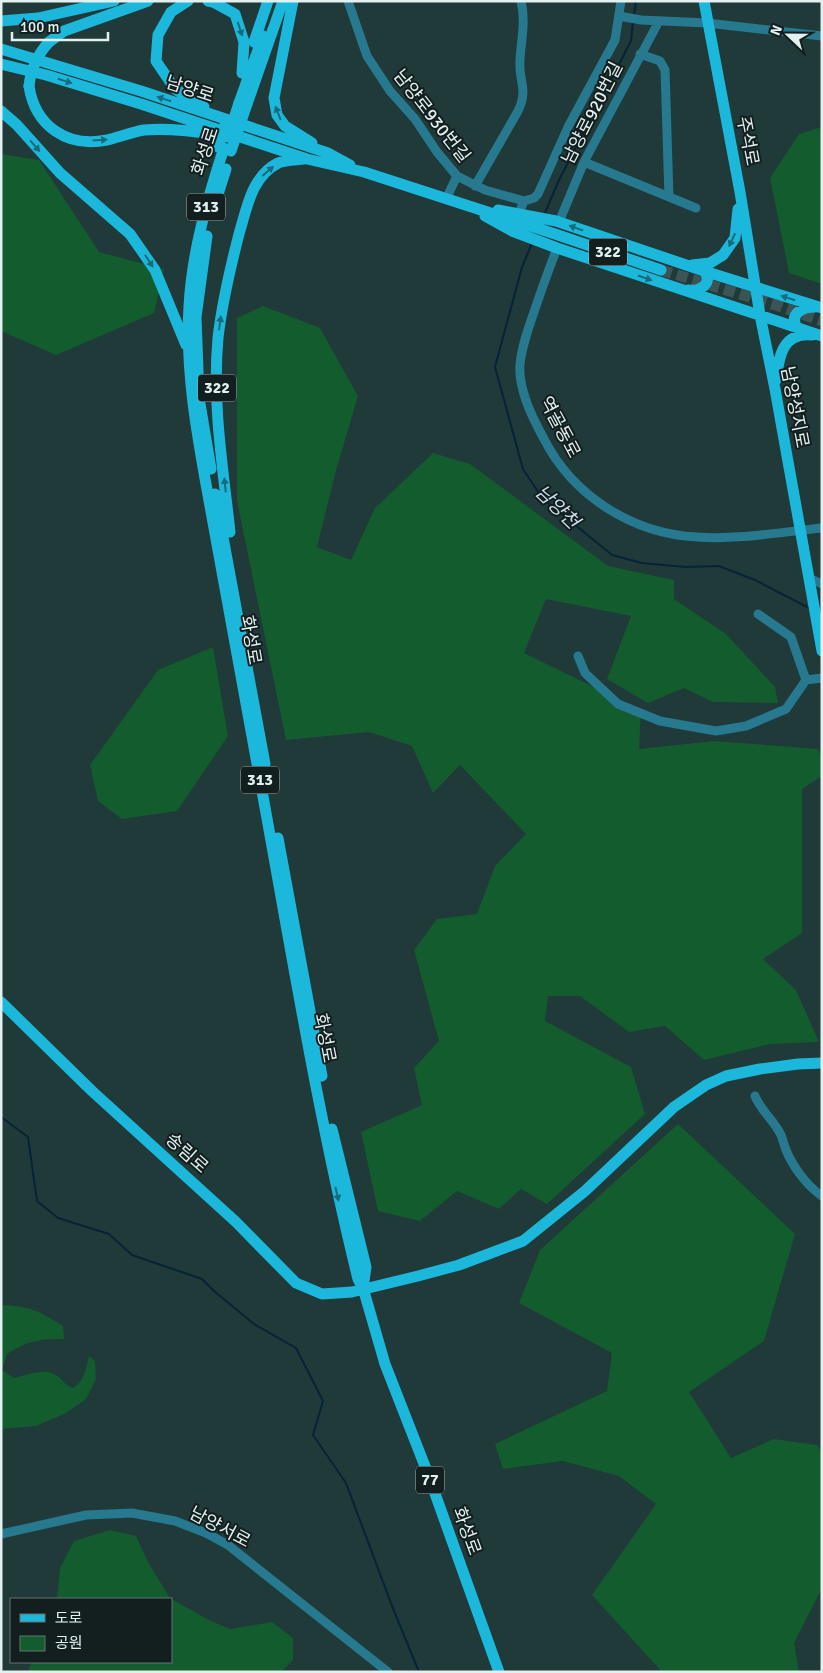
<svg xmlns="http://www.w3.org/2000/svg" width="823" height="1673" font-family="Signika,'Noto Sans KR',sans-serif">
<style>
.green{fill:#125c2e}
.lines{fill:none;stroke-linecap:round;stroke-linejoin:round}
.stream{stroke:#062437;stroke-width:2}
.major-tunnel{stroke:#3d5454;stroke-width:11;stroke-dasharray:11 5.5;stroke-linecap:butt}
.minor{stroke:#26798e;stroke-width:9}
.major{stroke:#1cb8db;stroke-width:11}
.major-bridge{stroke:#1cb8db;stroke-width:11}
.oneway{fill:#186b7c}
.labels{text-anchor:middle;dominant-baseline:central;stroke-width:4;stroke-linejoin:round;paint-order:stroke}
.shield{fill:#131e1e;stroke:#a4b1b1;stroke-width:1}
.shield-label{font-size:16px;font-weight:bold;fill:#e2f0f0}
.street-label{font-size:18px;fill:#e2f0f0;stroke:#131e1e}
.water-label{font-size:19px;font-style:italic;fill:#cadeee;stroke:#131e1e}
</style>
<rect width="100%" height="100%" fill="#203939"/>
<path class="green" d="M822,127V284L789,273L770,178L799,134Z
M1,154L39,160L99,252L164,269L154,313L56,355L1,331Z
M263,306L320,328L358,396L335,474L317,547L351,560L375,508L433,453L470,464L608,566L674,580V599L726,634L775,687L778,703L713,702L684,688L648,703L607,679L631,616L546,599L524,653L641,710L639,749L714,741L818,749L822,757V776L802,789V933L763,959L796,990L819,1042L770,1044L704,1060L665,1026L629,1032L580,996H548L545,1021L631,1067L645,1114L547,1204L521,1189L499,1209L457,1191L420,1221L378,1211L361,1132L422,1105L414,1068L439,1041L414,950L437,919L477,914L495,866L526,834L460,765L433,793L412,746L369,732L286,740L237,501V318Z
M213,647L228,736L177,811L122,819L98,801L90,765L158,670Z
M678,1124L795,1234L764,1341L689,1392L731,1458L774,1439L817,1445L822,1452V1588L794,1643L799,1672H662L592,1595L656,1504L619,1476L563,1461L503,1469L495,1444L607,1391L612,1353L519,1303L540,1250Z
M1,1305C30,1306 39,1311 63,1326L64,1339C38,1339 28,1341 7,1354L2,1370L14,1378C28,1375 45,1367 57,1376C64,1380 63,1384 73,1388C84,1381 86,1369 89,1356L95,1361L96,1379L86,1399L66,1413L36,1426L1,1429Z
M110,1530L136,1536L148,1562L170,1598L209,1620L230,1629L272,1622L293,1638V1660L281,1672H28L31,1662H171V1599H57L60,1568L74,1541Z"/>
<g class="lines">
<path class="stream" d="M634,16L636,1
M545,213L559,180L631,41L633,21
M532,243L522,267L495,367L523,469L542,498L612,555L642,563L685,567L719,566L755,580L811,609
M1,1117L28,1137L37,1201L58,1218L109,1234L132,1255L202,1279L214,1291L254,1324L296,1348L323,1401L313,1435L346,1483L392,1606L419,1672"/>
<path class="major-tunnel" d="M661,270L779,306L822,321"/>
<path class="minor" d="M348,1L367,56L390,91L415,119L437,152L457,176L485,190L524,201L519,213
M619,16L641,20L707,23L822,36
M640,54L660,61L665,70L669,197
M584,162L696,208
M475,186L518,111C529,89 518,81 520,60C521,41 526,21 521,1
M446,199L457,176
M524,201L534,198L538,194L568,127L615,40L621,1
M559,222L584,162L659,21
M557,248C549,269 541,291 534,312C528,329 522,346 520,364C518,389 532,417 544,439C573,496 633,534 697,537C738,540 781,532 822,528
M809,578L822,584
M758,614L791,637L806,680
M578,656L585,673L618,704L660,721L716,731L746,726L786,709L806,680L822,678
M755,1096C761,1111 774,1120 781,1135C783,1140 784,1145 786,1150C793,1167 807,1186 822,1196
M1,1534L86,1515L132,1513L175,1521L206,1533L228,1545L388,1672"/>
<path class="major" d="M188,1L171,12L158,35L156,61L175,89L204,107
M208,1L213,2L235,14L244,42L242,73
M293,1L274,98L277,115L285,126L312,143
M704,1L740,192L760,315L775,389L822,651
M1,21L38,18L114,1
M49,42L64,31L148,1
M254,42L268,1
M1,49L141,91L328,153L350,165
M1,64L46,75L141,104L307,159L364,172L555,234L661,270
M29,86C35,126 67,148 107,140C119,137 132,132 144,130C170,128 193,131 218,135
M239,103L263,36
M247,104L283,1
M1,111L17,125L60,173L130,234L155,270L186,345
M224,148C207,200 192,252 189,306C185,374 198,440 210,506C228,605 246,703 264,802C293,961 319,1121 358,1279L363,1288L385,1364L428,1474L499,1672
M498,210L556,221L704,271L822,308
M212,213L226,169
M485,216L512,231L557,248L822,336
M207,236L196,317L199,398L211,469
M692,265L710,263L723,255L735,238L738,209
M688,290C700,292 714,283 704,271
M796,326C790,313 803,307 815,307
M776,380C779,357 782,332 812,335
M215,494L265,764
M230,532C223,468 212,403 218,338C222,303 230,269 239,234C247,208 251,177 278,163C285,160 297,160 304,159
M278,838L322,1076
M1,1002L92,1091L236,1222L296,1283L322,1294L352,1292L418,1276L459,1265L523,1241L585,1191L674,1107L706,1085L726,1076L760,1069L798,1064L822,1063
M332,1129L366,1267L363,1288"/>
<path class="major-bridge" d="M29,86C31,68 37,55 49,42
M228,137L239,103
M218,147L225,125
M231,151L247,104"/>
</g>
<defs><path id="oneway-solid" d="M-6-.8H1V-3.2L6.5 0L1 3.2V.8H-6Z" transform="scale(1.25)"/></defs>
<g class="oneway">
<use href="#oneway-solid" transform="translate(240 29) rotate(72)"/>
<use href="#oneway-solid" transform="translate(65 81) rotate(17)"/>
<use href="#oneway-solid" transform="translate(164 99) rotate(-162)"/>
<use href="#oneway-solid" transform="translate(278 113) rotate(-111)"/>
<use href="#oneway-solid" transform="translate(100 140) rotate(-4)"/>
<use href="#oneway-solid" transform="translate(35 146) rotate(49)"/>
<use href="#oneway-solid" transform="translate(268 171) rotate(-41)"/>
<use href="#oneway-solid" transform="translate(576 228) rotate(-161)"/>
<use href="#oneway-solid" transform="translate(732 240) rotate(115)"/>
<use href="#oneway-solid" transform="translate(149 261) rotate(57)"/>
<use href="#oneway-solid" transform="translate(645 278) rotate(19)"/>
<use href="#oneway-solid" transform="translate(788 298) rotate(-163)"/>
<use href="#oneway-solid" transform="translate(220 323) rotate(-82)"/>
<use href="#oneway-solid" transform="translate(225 485) rotate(-96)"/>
<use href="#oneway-solid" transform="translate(337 1194) rotate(77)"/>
</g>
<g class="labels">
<g class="shield">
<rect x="187" y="193.5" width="38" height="27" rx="4"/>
<rect x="589" y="238.5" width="38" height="27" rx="4"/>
<rect x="198" y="374.5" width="38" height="27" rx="4"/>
<rect x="241" y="766.5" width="38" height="27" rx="4"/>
<rect x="416" y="1466.5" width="28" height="27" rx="4"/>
</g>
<g class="shield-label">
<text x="206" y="207">313</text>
<text x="608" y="252">322</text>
<text x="217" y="388">322</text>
<text x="260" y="780">313</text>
<text x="430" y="1480">77</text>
</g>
<g class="street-label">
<text transform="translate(190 89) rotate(18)">남양로</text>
<text transform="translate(592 113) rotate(-63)">남양로920번길</text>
<text transform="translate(432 116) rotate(52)">남양로930번길</text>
<text transform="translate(748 141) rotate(79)">주석로</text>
<text transform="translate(205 151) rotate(-72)">화성로</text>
<text transform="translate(795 407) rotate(79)">남양성지로</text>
<text transform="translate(560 427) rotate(62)">역골동로</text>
<text transform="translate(251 640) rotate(80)">화성로</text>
<text transform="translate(325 1038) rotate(79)">화성로</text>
<text transform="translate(187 1153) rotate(42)">송림로</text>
<text transform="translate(220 1527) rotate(28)">남양서로</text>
<text transform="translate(467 1531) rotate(70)">화성로</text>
</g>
<g class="water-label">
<text transform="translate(557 507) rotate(44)">남양천</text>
</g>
</g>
<rect width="823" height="1673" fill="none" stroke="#e2f0f0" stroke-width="5"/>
<rect x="10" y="1598" width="162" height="65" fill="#131e1e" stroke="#667272"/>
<rect x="20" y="1614" width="25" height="8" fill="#1cb8db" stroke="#667272"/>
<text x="55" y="1623" font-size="15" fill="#e2f0f0">도로</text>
<rect x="20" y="1636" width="25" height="15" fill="#125c2e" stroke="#667272"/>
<text x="55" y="1648" font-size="15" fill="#e2f0f0">공원</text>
<g transform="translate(788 35) rotate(292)" stroke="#131e1e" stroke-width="4" paint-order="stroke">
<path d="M0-4L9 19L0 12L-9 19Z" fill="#e2f0f0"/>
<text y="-8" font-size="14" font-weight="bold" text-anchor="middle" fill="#e2f0f0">N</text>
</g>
<path d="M12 32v8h96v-8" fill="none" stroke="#e2f0f0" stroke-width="2.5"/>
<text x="20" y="32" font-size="15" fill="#e2f0f0" stroke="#131e1e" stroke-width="4" paint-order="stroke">100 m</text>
</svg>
